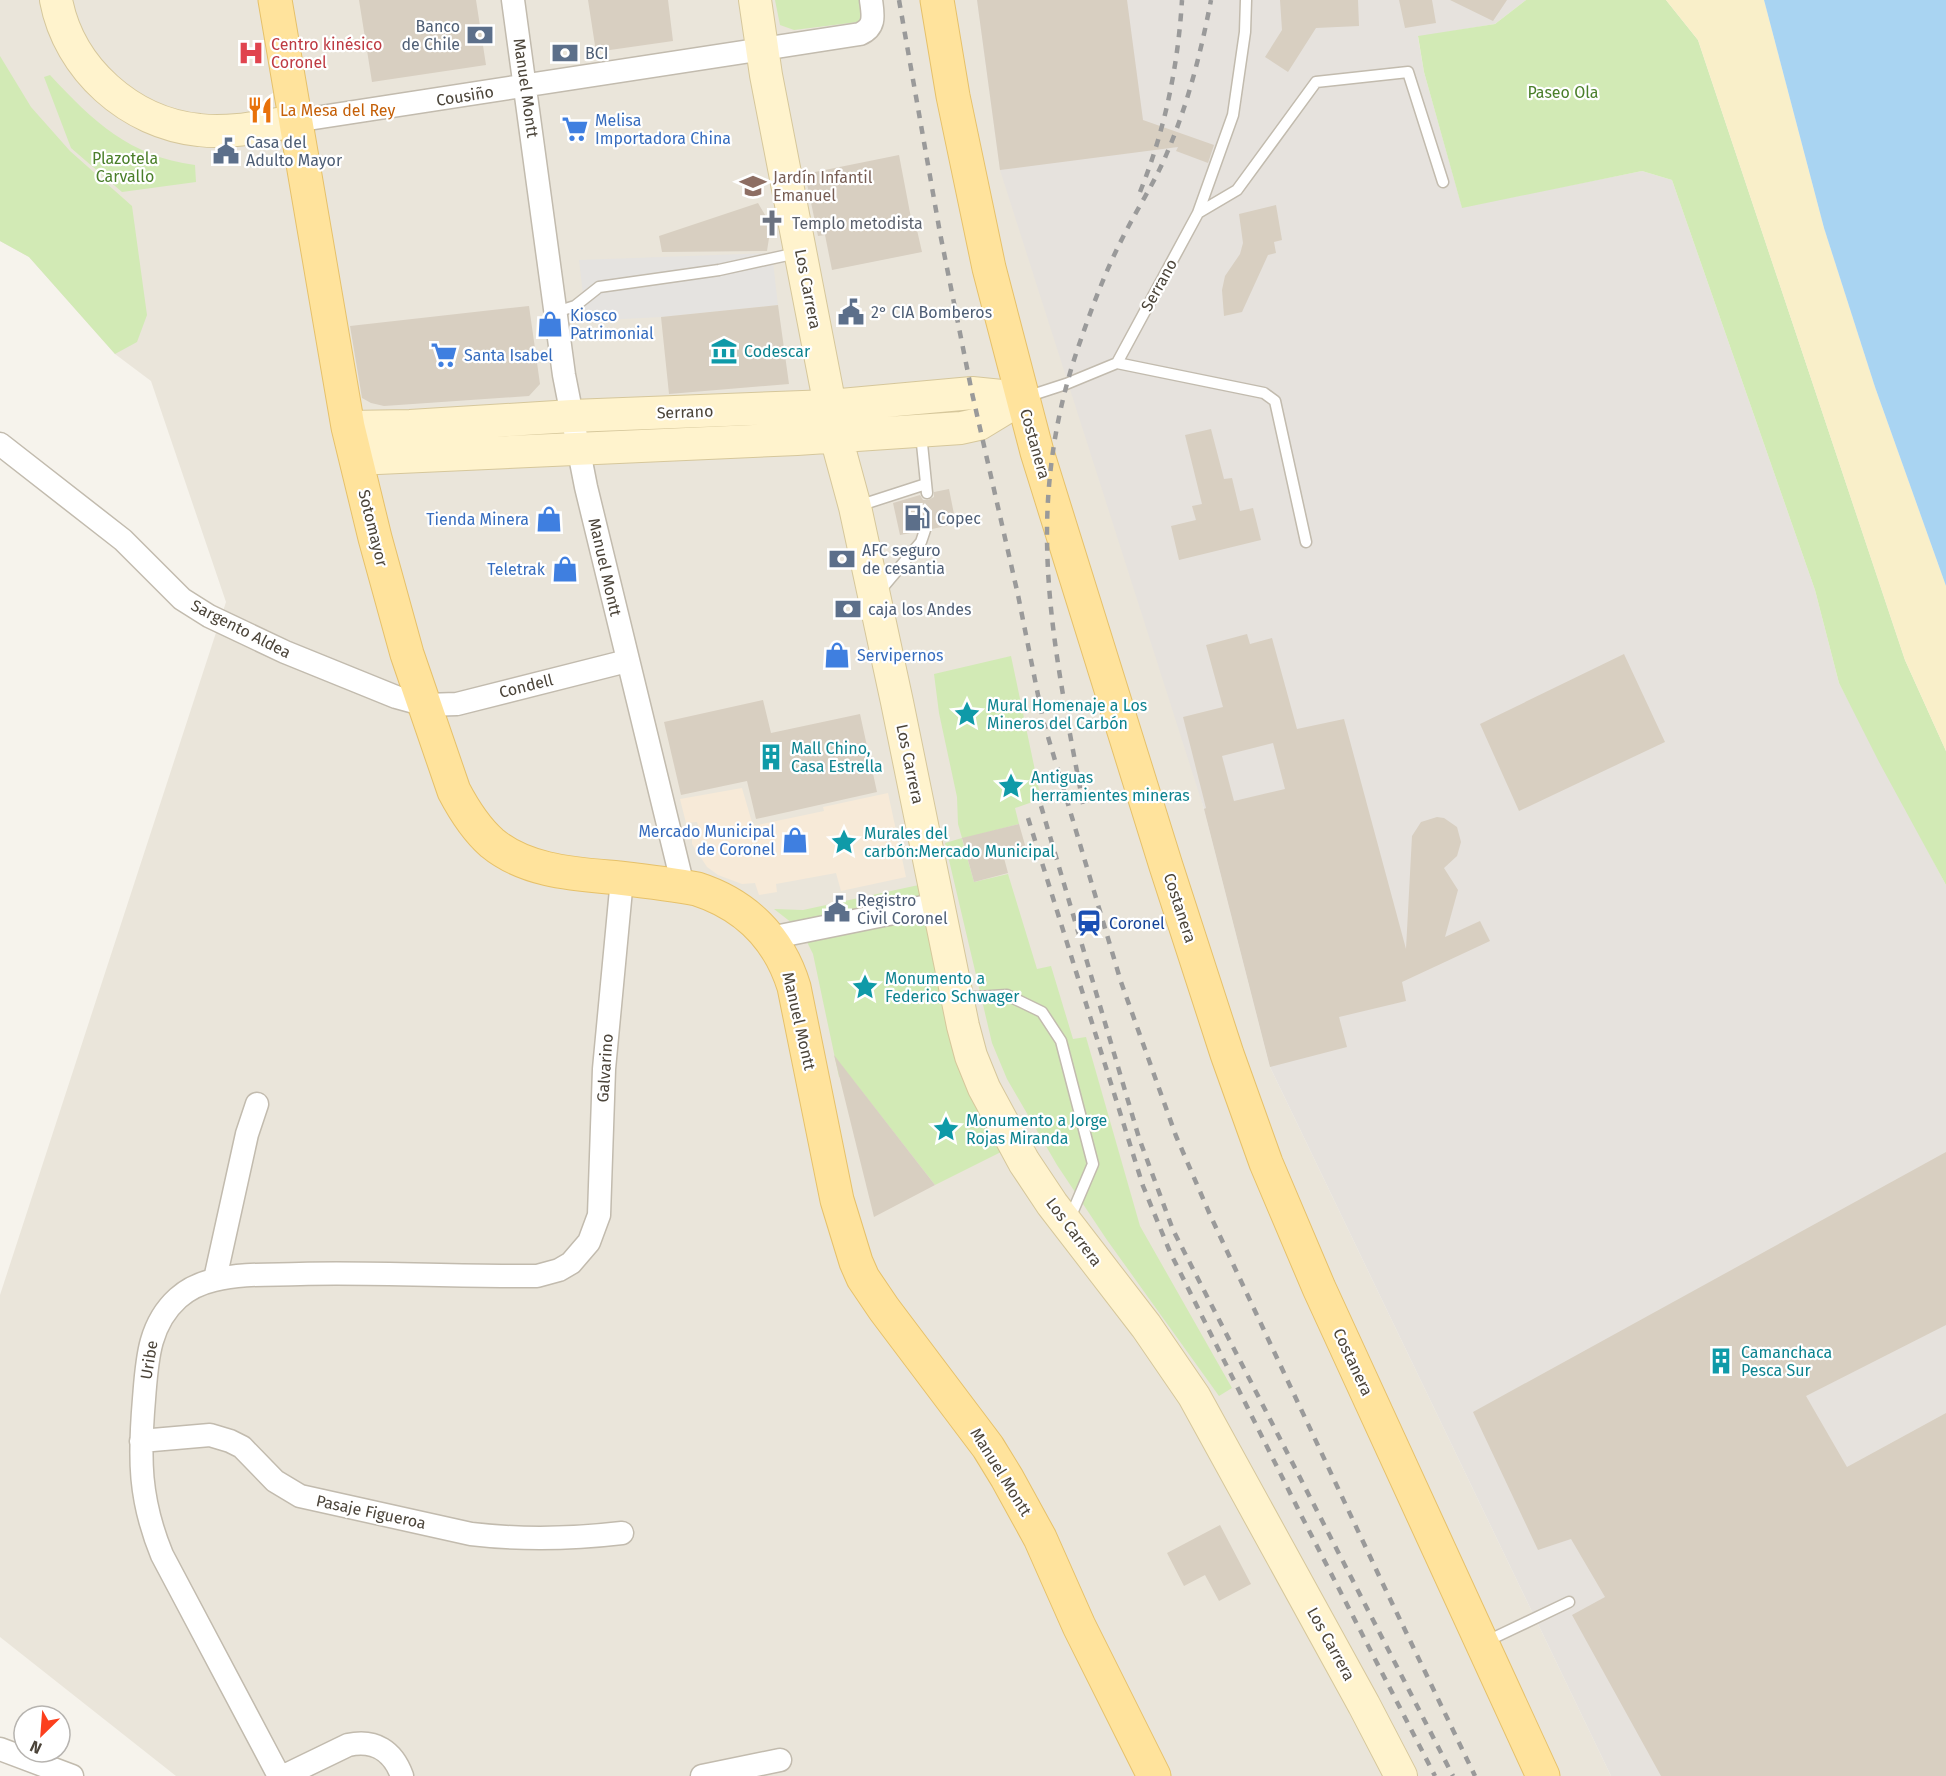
<svg xmlns="http://www.w3.org/2000/svg" width="1946" height="1776" font-family="'Fira Sans',sans-serif">
<style>
.residential{fill:#eae5da}
.commercial{fill:#f7ead8}
.industrial{fill:#e6e2dd}
.green{fill:#d2eab5}
.sand{fill:#f9efc9}
.parking{fill:#e5e3e0}
.water{fill:#a9d4f2}
.building{fill:#d8cfc1;fill-rule:evenodd}
.lines{fill:none;stroke-linecap:round;stroke-linejoin:round}
.lane-casing{stroke:#c2bbae;stroke-width:13}
.street-casing{stroke:#c2bbae;stroke-width:25}
.secondary-casing{stroke:#d6c79b;stroke-width:34}
.primary-casing{stroke:#e6c16a;stroke-width:35}
.lane{stroke:#fff;stroke-width:10}
.street{stroke:#fff;stroke-width:22}
.secondary{stroke:#fff3cd;stroke-width:32}
.primary{stroke:#ffe39c;stroke-width:33}
.rail{stroke:#9a9a9a;stroke-width:4.5;stroke-dasharray:8 8;stroke-linecap:butt}
.labels{text-anchor:middle;dominant-baseline:central;stroke-width:4.5;stroke-linejoin:round;paint-order:stroke}
.service-label{font-size:16px;fill:#4e5e75;stroke:#fff;text-anchor:start}
.health-label{font-size:16px;fill:#be3a42;stroke:#fff;text-anchor:start}
.street-label{font-size:16px;fill:#4b4439;stroke:#fff}
.park-label{font-size:16px;fill:#4a7f2a;stroke:#fff}
.food-label{font-size:16px;fill:#c56008;stroke:#fff;text-anchor:start}
.shop-label{font-size:16px;fill:#366cbe;stroke:#fff;text-anchor:start}
.education-label{font-size:16px;fill:#785e54;stroke:#fff;text-anchor:start}
.worship-label{font-size:16px;fill:#5b616d;stroke:#fff;text-anchor:start}
.culture-label{font-size:16px;fill:#0d838f;stroke:#fff;text-anchor:start}
.transit-label{font-size:16px;fill:#164399;stroke:#fff;text-anchor:start}
</style>
<rect width="100%" height="100%" fill="#f6f3ec"/>
<path class="residential" d="M0,0H977L1204,809L1270,1067L1611,1776H176L0,1637V1295L226,602L151,381L115,354L29,257L0,241Z"/>
<path class="commercial" d="M742,788L753,826L824,811L823,807L888,793L906,877L841,891L836,873L776,884L777,892L759,895L755,883L742,884L718,875L707,867L692,844V836L700,834L697,822L686,823L680,799Z"/>
<path class="industrial" d="M977,0H1526L1495,24L1418,37L1424,72L1462,207L1642,171L1672,180L1815,590L1839,683L1946,885V1776H1611L1270,1067L1204,809L1000,170Z"/>
<path class="green" d="M775,0H865L862,19L858,22L794,30L780,25Z
M1526,0H1666L1698,40L1905,660L1946,751V885L1879,762L1839,683L1815,590L1672,180L1642,171L1462,208L1424,72L1418,36L1495,24Z
M0,56L31,107L70,151L132,206L147,315L137,342L115,354L29,257L0,241Z
M50,75C94,122 129,156 195,165L196,182L122,192L71,148L44,77Z
M1011,656L1041,799L1015,808L1019,824L962,839L974,882L1008,874L1037,969L1051,966L1073,1039L1086,1037L1140,1226L1232,1388L1219,1396L1107,1240L1057,1165L1007,1079L992,1043L945,843L962,838L958,824L957,797L939,713L934,674Z
M928,883L1011,1147L935,1185L853,1080L839,1077L813,954L801,930L774,909L803,910Z"/>
<path class="sand" d="M1666,0H1764L1824,228L1875,387L1946,586V751L1905,660L1698,40Z"/>
<path class="parking" d="M772,253L778,305L661,317L586,321L579,260Z"/>
<path class="water" d="M1764,0H1946V586L1875,387L1824,228Z"/>
<path class="building" d="M359,0H476L486,65L372,82Z
M588,0H668L673,41L596,52Z
M977,0H1127L1143,120L1214,145L1208,163L1176,151L1178,147L1000,170Z
M1280,0H1358L1359,26L1316,28L1288,72L1265,57L1282,30Z
M1399,0H1432L1436,23L1405,28Z
M1450,0H1507L1493,21Z
M899,155L911,218L914,217L922,252L832,270L825,235L818,236L805,174Z
M758,203L771,225L767,251L662,252L659,236Z
M1276,205L1282,240L1274,242L1276,253L1268,255L1242,312L1224,316L1222,290L1225,276L1240,254L1243,243L1239,214Z
M778,305L789,384L669,394L661,317Z
M529,306L540,384L529,396L384,406L371,403L362,398L350,326Z
M1211,429L1224,479L1232,478L1240,511L1253,508L1261,540L1179,560L1171,526L1196,520L1192,506L1202,504L1185,435Z
M949,489L956,524L932,529L928,523H923L920,525L916,532L900,535L893,503L920,495L923,500H928L934,497V492Z
M1247,634L1250,644L1272,638L1297,729L1344,719L1406,949L1412,836L1421,822L1437,817L1444,818L1457,827L1461,842L1457,856L1444,868L1458,890L1445,937L1480,921L1490,941L1402,982L1406,1001L1339,1017L1347,1047L1270,1067L1204,809L1206,808L1183,717L1223,707L1206,645ZM1273,743L1285,789L1234,801L1222,756Z
M1624,654L1665,742L1519,811L1480,724Z
M763,700L771,733L860,714L877,792L756,819L747,781L681,795L664,722Z
M1019,824L1027,852L1004,858L1008,873L974,882L962,838Z
M834,1055L935,1185L874,1217Z
M1946,1152V1325L1806,1396L1847,1467L1946,1413V1776H1661L1572,1615L1605,1597L1571,1539L1538,1550L1473,1412Z
M1220,1525L1251,1584L1219,1601L1205,1575L1184,1586L1167,1553Z"/>
<g class="lines">
<g class="lane-casing">
<path id="lane" d="M1198,213L1237,190L1316,82L1408,72L1443,182
M556,312L575,306L599,287L719,270L797,253
M1117,363L1264,393L1275,401L1306,542
M1026,397L1066,384L1117,363L1198,213L1233,115L1245,32L1246,0
M921,434L927,493
M858,506L926,484
M878,593L921,542L925,530
M961,998L1007,995L1042,1012L1061,1041L1093,1164L1070,1218
M1485,1642L1569,1602"/>
</g>
<g class="street-casing">
<path id="street" d="M513,0L564,375L586,487L683,886
M295,121L860,34C876,27 873,15 871,0
M0,444L123,540L182,599L209,616L285,652L396,697L425,705L457,704L627,661
M770,938L938,904
M215,1279L247,1134L257,1104
M141,1441L210,1435L230,1441L242,1447L275,1481L300,1496L471,1534C522,1540 571,1539 622,1533
M0,1749L72,1776
M279,1776L162,1555C139,1499 139,1458 144,1399C147,1362 148,1325 178,1298C188,1289 201,1283 214,1280C242,1273 272,1275 300,1274C379,1272 458,1277 537,1276L559,1270L571,1263L589,1242L599,1215L604,1069L622,879
M284,1776L348,1745C375,1739 393,1751 402,1776
M702,1776L780,1760"/>
</g>
<g class="secondary-casing">
<path id="secondary" d="M56,0C69,69 130,123 199,130C231,134 264,126 295,121
M755,0L766,75L836,437L855,507L897,702L963,1026L971,1056L984,1088L1024,1162L1052,1204L1146,1326L1194,1396L1364,1705L1401,1776
M348,427L410,426L572,416L830,406L972,393L1022,398
M356,459L797,439L961,428L979,424L1022,398"/>
</g>
<g class="primary-casing">
<path id="primary" d="M275,0L348,427L375,538L407,654L454,791C464,810 476,829 492,843C527,872 576,874 619,878C645,881 671,884 697,889C746,905 779,938 794,987L837,1200L856,1262L863,1278L884,1309L988,1447L1007,1478L1040,1538L1079,1626L1154,1776
M937,0L953,96L989,268L1037,452L1166,866L1227,1054L1266,1163L1319,1288L1543,1776"/>
</g>
<use href="#lane" class="lane"/>
<use href="#street" class="street"/>
<use href="#secondary" class="secondary"/>
<use href="#primary" class="primary"/>
<path class="rail" d="M899,0L940,233L972,393L1018,595L1043,720L1121,982L1176,1136L1211,1217L1381,1580L1475,1776
M1140,192C1165,130 1178,66 1182,0
M1083,804C1067,716 1047,625 1047,534C1047,469 1058,404 1080,342C1092,307 1106,270 1123,237C1137,209 1155,182 1167,153C1188,104 1201,52 1211,0
M1041,806L1139,1138L1173,1230L1453,1776
M1028,818L1143,1186L1170,1252L1301,1515L1435,1776"/>
</g>
<defs>
<g id="bank-bare" transform="scale(2.07)"><path d="M-6-4H6V4H-6ZM0-2.3a2.3 2.3 0 1 0 0 4.6a2.3 2.3 0 1 0 0-4.6Z" fill="#5c6f8a" stroke="#fff" stroke-width="2.5" paint-order="stroke"/></g>
<g id="hospital-bare" transform="scale(2.07)"><path d="M-5-5h3v3.5h4V-5h3V5h-3V1.5h-4V5h-3Z" fill="#e0444e" stroke="#fff" stroke-width="2.5" paint-order="stroke"/></g>
<g id="restaurant-bare" transform="scale(2.07)"><path d="M-5-6h1v4h1v-4h1v4h1v-4h1v5L-1.5 .5V6h-2V.5L-5-1ZM5-6V6H3V1.5H1.5Q1.5-4 5-6Z" fill="#e8710a" stroke="#fff" stroke-width="2.5" paint-order="stroke"/></g>
<g id="supermarket-bare" transform="scale(2.07)"><path d="M-6-5.5h2.5l.6 2H6L4.5 2H-2.5L-4.4-4H-6ZM-1.5 3.2a1.3 1.3 0 1 0 .1 0ZM3 3.2a1.3 1.3 0 1 0 .1 0Z" fill="#3f7fe0" stroke="#fff" stroke-width="2.5" paint-order="stroke"/></g>
<g id="civic-bare" transform="scale(2.07)"><path d="M-.6-6.5H3V-4.5H.6V-3L4-1V1h2V6H-6V1h2V-1L-.6-3ZM-1.2 2.5V6h2.4V2.5Z" fill="#5c6f8a" stroke="#fff" stroke-width="2.5" paint-order="stroke"/></g>
<g id="school-bare" transform="scale(2.07)"><path d="M0-5L7-2L0 1L-7-2ZM-4 1L0 2.5L4 1V4Q0 6-4 4Z" fill="#8d6e63" stroke="#fff" stroke-width="2.5" paint-order="stroke"/></g>
<g id="church-bare" transform="scale(2.07)"><path d="M-1.2-6h2.4v3.5h3.3v2.4h-3.3V6h-2.4V-.1h-3.3v-2.4h3.3Z" fill="#6b7280" stroke="#fff" stroke-width="2.5" paint-order="stroke"/></g>
<g id="shop-bare" transform="scale(2.07)"><path d="M-5-2.5h2.3a2.7 3.5 0 0 1 5.4 0H5L5.5 6h-11ZM-1.5-2.5h3a1.5 2.3 0 0 0-3 0Z" fill="#3f7fe0" stroke="#fff" stroke-width="2.5" paint-order="stroke"/></g>
<g id="museum-bare" transform="scale(2.07)"><path d="M0-6L6-3V-2H-6V-3ZM-5-1h2V3h-2ZM-1-1h2V3h-2ZM3-1h2V3H3ZM-6 4H6V6H-6Z" fill="#0f9aa8" stroke="#fff" stroke-width="2.5" paint-order="stroke"/></g>
<g id="fuel-bare" transform="scale(2.07)"><path d="M-5.5-6h7V0h2V4h1.3V-2.5L3-4.5l.8-.8L6-3V5H2.5V1h-1V6h-7ZM-4.2-4.7v3.2H.2V-4.7Z" fill="#5c6f8a" stroke="#fff" stroke-width="2.5" paint-order="stroke"/></g>
<g id="sight-bare" transform="scale(2.07)"><path d="M0-6L1.8-2.2L6-1.7L2.9 1.2L3.7 5.4L0 3.3L-3.7 5.4L-2.9 1.2L-6-1.7L-1.8-2.2Z" fill="#0f9aa8" stroke="#fff" stroke-width="2.5" paint-order="stroke"/></g>
<g id="building-bare" transform="scale(2.07)"><path d="M-4-6H4V6H1V3H-1V6H-4ZM-2.5-4.3h1.7v1.8h-1.7ZM.8-4.3h1.7v1.8H.8ZM-2.5-1h1.7V.8h-1.7ZM.8-1h1.7V.8H.8Z" fill="#0f9aa8" stroke="#fff" stroke-width="2.5" paint-order="stroke"/></g>
<g id="station-bare" transform="scale(2.07)"><path d="M-3-6H3Q5-6 5-4V2Q5 4 3 4L4.5 6H3L1.5 4h-3L-3 6H-4.5L-3 4Q-5 4-5 2V-4Q-5-6-3-6ZM-3.5-4v3h7v-3ZM-3.5 1v1.5H-2V1ZM2 1v1.5H3.5V1Z" fill="#1a4fb4" stroke="#fff" stroke-width="2.5" paint-order="stroke"/></g>
</defs>
<g fill-rule="evenodd">
<use href="#bank-bare" x="480" y="35"/>
<use href="#hospital-bare" x="251" y="53"/>
<use href="#bank-bare" x="565" y="53"/>
<use href="#restaurant-bare" x="260" y="110"/>
<use href="#supermarket-bare" x="575" y="129"/>
<use href="#civic-bare" x="226" y="151"/>
<use href="#school-bare" x="753" y="186"/>
<use href="#church-bare" x="772" y="223"/>
<use href="#civic-bare" x="851" y="312"/>
<use href="#shop-bare" x="550" y="324"/>
<use href="#museum-bare" x="724" y="351"/>
<use href="#supermarket-bare" x="444" y="355"/>
<use href="#fuel-bare" x="917" y="518"/>
<use href="#shop-bare" x="549" y="519"/>
<use href="#bank-bare" x="842" y="559"/>
<use href="#shop-bare" x="565" y="569"/>
<use href="#bank-bare" x="848" y="609"/>
<use href="#shop-bare" x="837" y="655"/>
<use href="#sight-bare" x="967" y="714"/>
<use href="#building-bare" x="771" y="757"/>
<use href="#sight-bare" x="1011" y="786"/>
<use href="#shop-bare" x="795" y="840"/>
<use href="#sight-bare" x="844" y="842"/>
<use href="#civic-bare" x="837" y="909"/>
<use href="#station-bare" x="1089" y="923"/>
<use href="#sight-bare" x="865" y="987"/>
<use href="#sight-bare" x="946" y="1129"/>
<use href="#building-bare" x="1721" y="1361"/>
</g>
<g class="labels">
<g class="service-label">
<text x="460" y="26" text-anchor="end">Banco<tspan x="460" dy="18">de Chile</tspan></text>
<text x="585" y="53">BCI</text>
<text x="246" y="142">Casa del<tspan x="246" dy="18">Adulto Mayor</tspan></text>
<text x="871" y="312">2° CIA Bomberos</text>
<text x="937" y="518">Copec</text>
<text x="862" y="550">AFC seguro<tspan x="862" dy="18">de cesantia</tspan></text>
<text x="868" y="609">caja los Andes</text>
<text x="857" y="900">Registro<tspan x="857" dy="18">Civil Coronel</tspan></text>
</g>
<g class="health-label">
<text x="271" y="44">Centro kinésico<tspan x="271" dy="18">Coronel</tspan></text>
</g>
<g class="street-label">
<text transform="translate(526 88) rotate(82)">Manuel Montt</text>
<text transform="translate(465 96) rotate(-9)">Cousiño</text>
<text transform="translate(1159 285) rotate(-61)">Serrano</text>
<text transform="translate(808 289) rotate(79)">Los Carrera</text>
<text transform="translate(685 412) rotate(-2)">Serrano</text>
<text transform="translate(1035 444) rotate(74)">Costanera</text>
<text transform="translate(373 528) rotate(76)">Sotomayor</text>
<text transform="translate(605 567) rotate(77)">Manuel Montt</text>
<text transform="translate(241 629) rotate(27)">Sargento Aldea</text>
<text transform="translate(526 686) rotate(-14)">Condell</text>
<text transform="translate(910 764) rotate(78)">Los Carrera</text>
<text transform="translate(1180 908) rotate(72)">Costanera</text>
<text transform="translate(799 1021) rotate(77)">Manuel Montt</text>
<text transform="translate(605 1068) rotate(-86)">Galvarino</text>
<text transform="translate(1074 1232) rotate(53)">Los Carrera</text>
<text transform="translate(149 1360) rotate(-81)">Uribe</text>
<text transform="translate(1353 1362) rotate(65)">Costanera</text>
<text transform="translate(1001 1472) rotate(58)">Manuel Montt</text>
<text transform="translate(371 1512) rotate(12)">Pasaje Figueroa</text>
<text transform="translate(1331 1644) rotate(61)">Los Carrera</text>
</g>
<g class="park-label">
<text x="1563" y="92">Paseo Ola</text>
<text x="125" y="158">Plazotela<tspan x="125" dy="18">Carvallo</tspan></text>
</g>
<g class="food-label">
<text x="280" y="110">La Mesa del Rey</text>
</g>
<g class="shop-label">
<text x="595" y="120">Melisa<tspan x="595" dy="18">Importadora China</tspan></text>
<text x="570" y="315">Kiosco<tspan x="570" dy="18">Patrimonial</tspan></text>
<text x="464" y="355">Santa Isabel</text>
<text x="529" y="519" text-anchor="end">Tienda Minera</text>
<text x="545" y="569" text-anchor="end">Teletrak</text>
<text x="857" y="655">Servipernos</text>
<text x="775" y="831" text-anchor="end">Mercado Municipal<tspan x="775" dy="18">de Coronel</tspan></text>
</g>
<g class="education-label">
<text x="773" y="177">Jardín Infantil<tspan x="773" dy="18">Emanuel</tspan></text>
</g>
<g class="worship-label">
<text x="792" y="223">Templo metodista</text>
</g>
<g class="culture-label">
<text x="744" y="351">Codescar</text>
<text x="987" y="705">Mural Homenaje a Los<tspan x="987" dy="18">Mineros del Carbón</tspan></text>
<text x="791" y="748">Mall Chino,<tspan x="791" dy="18">Casa Estrella</tspan></text>
<text x="1031" y="777">Antiguas<tspan x="1031" dy="18">herramientes mineras</tspan></text>
<text x="864" y="833">Murales del<tspan x="864" dy="18">carbón:Mercado Municipal</tspan></text>
<text x="885" y="978">Monumento a<tspan x="885" dy="18">Federico Schwager</tspan></text>
<text x="966" y="1120">Monumento a Jorge<tspan x="966" dy="18">Rojas Miranda</tspan></text>
<text x="1741" y="1352">Camanchaca<tspan x="1741" dy="18">Pesca Sur</tspan></text>
</g>
<g class="transit-label">
<text x="1109" y="923">Coronel</text>
</g>
</g>
<g transform="translate(42 1734) rotate(205)"><circle r="28" fill="#ffffff" stroke="#b7b4b0" stroke-width="1.5"/>
<path d="M0-4.5L10 22L0 15L-10 22Z" fill="#fc3f1d"/>
<text y="-9" font-size="16" font-weight="bold" text-anchor="middle" fill="#4b4439">N</text>
</g>
</svg>
